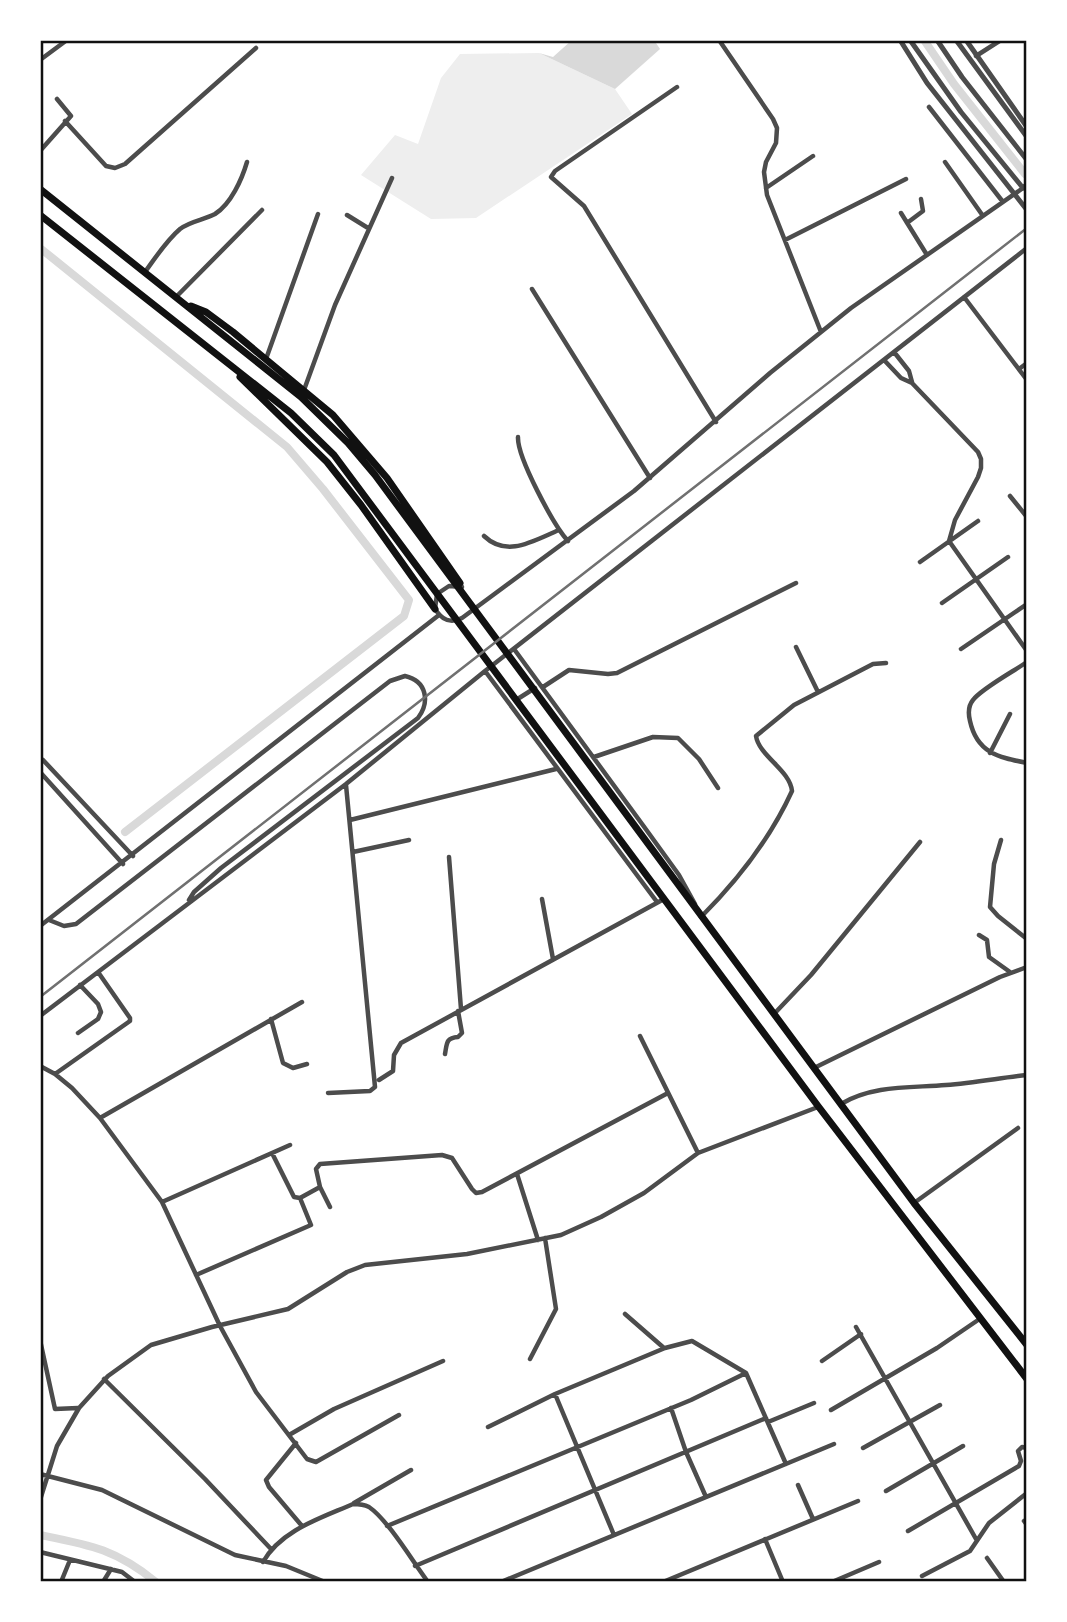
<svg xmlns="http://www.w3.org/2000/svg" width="1067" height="1622" font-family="Roboto,sans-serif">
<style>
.green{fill:#eee}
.water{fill:#d9d9d9}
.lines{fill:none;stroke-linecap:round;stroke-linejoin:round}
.canal{stroke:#d9d9d9;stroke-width:8}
.minor{stroke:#4c4c4c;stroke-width:4.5}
.tertiary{stroke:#4c4c4c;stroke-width:5}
.trunk{stroke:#111;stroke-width:7}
.rail{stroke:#707070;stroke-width:2.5}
.neatline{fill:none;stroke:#111;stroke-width:2.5}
</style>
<rect width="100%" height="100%" fill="#fff"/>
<path class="green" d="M539,53L615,89L632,114L476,218L431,219L361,175L395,135L418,144L441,78L460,54Z"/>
<path class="water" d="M572,40H654L660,49L615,89L539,53L553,57Z"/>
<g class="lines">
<path class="canal" d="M924,40L954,84L1025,174
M40,248L287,447L323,489L409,600L404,616L125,832
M40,1535C90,1545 115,1549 156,1582"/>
<path class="minor" d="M719,40L773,119L777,128L776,143L766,162L764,172L767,195L821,332
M976,56L1001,40
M40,60L67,40
M677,87L555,171L551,177L584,206L716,422
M929,107L1003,202
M65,121L106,166L115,168L125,164L256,48
M40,151L71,116L57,99
M945,162L983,216
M766,188L813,156
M901,213L927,255
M347,215L368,228
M907,223L923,211L921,199
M785,240L906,179
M145,272C156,257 166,241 180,229C190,221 204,220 215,214C231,204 242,179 247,162
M532,289L650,478
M176,297L262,210
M964,297L1027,380
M894,352L909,371L912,382
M266,359L318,214
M884,360L901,378L912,383L978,452L981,459V468L978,477L955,520L949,541L1027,651
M1019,369L1027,363
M304,390L335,305L392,178
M518,437C517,457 554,526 568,541
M1010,496L1027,517
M484,536C507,558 533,541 559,530
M920,562L978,521
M462,587L449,586L437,594L435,609C442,620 450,624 462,618L634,491L770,373L851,308L1023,188
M942,603L1008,557
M796,647L818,692
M514,649L645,828L679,875L695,904
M961,649L1027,604
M1027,662C1014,671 981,689 973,700C968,706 968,713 970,721C977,753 998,757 1027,763
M485,671L657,902
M543,687L569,670L608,674L617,673L796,583
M516,700L535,688
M990,753L1010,714
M594,757L653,737L678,738L699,759L718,788
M40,759L43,760L133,856
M40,772L123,864
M350,820L556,769
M1001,840L994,864L990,907L998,916L1027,939
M353,852L409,840
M449,857L461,1009
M542,899L553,959
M701,917C737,881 771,837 792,791C790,770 759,756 756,736L794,705L873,664L886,663
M49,920L64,926L76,924L390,681L405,676C427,681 430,702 418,718L221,868L194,892L189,900
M40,926L439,615
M979,935L987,940L989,957L1010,972
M774,1014L811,975L920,842
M40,1016L346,784L485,671L1027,248
M271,1019L283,1063L293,1068L307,1064
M78,1033L98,1019L101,1012L98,1004L80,985
M640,1036L698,1153
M445,1054C447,1043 446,1038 458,1037L462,1033L458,1011
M40,1066L55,1074L72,1088L100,1118L162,1202L220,1326L256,1392L307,1459L316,1462L399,1415
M814,1068L1000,977L1027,967
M55,1074L130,1021V1018L98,972
M379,1080L393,1071L394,1055L401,1043L664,899
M328,1093L370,1091L375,1087L346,785
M841,1104C873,1085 910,1088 946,1085C973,1083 1000,1078 1027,1075
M100,1118L302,1002
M517,1174L538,1240
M320,1187L330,1207
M300,1198L320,1187L316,1169L320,1164L442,1155L452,1158L472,1189L476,1193L482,1192L668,1093
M162,1202L290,1145
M914,1203L1018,1128
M196,1275L311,1225L300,1198L294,1197L272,1153
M625,1314L664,1348
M856,1327L976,1539
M40,1340L55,1409L78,1408
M530,1359L556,1309L545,1238
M822,1361L861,1334
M104,1379L205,1479L271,1549
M555,1394L614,1535
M671,1408L686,1452L706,1497
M831,1410L937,1348L981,1318
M768,1422L814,1403
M488,1427L555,1394L665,1348L692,1341L746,1373L786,1464
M289,1435L334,1409L443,1361
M296,1443L266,1480L269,1487L302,1526
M863,1448L940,1405
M40,1474L102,1490L235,1555L286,1566L325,1582
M798,1485L813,1519
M886,1491L963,1446
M40,1500L57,1446L79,1408L108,1376L151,1345L212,1327L288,1309L347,1272L365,1265L467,1254L561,1235L601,1217L644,1193L698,1153L818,1107
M354,1503L411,1470
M1024,1521L1027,1525
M387,1526L691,1400L746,1373
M908,1531L1019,1466L1021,1461L1018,1451L1022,1447L1027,1448
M765,1539L783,1582
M40,1552L122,1572L135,1582
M987,1558L1004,1582
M263,1562C281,1530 321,1518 353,1504C359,1504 363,1504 369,1507C388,1520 413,1562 428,1582
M415,1566L766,1418
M922,1576L970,1551L989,1523L1027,1493
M61,1582L70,1560
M103,1582L111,1569
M501,1582L834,1444
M663,1582L858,1501
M832,1582L879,1562"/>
<path class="tertiary" d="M900,40L927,83L1027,210
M910,40L961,112L1023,188L1025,186
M937,40L962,77L1027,160
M956,40L1027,137
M966,40L1027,127"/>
<path class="trunk" d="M40,189L301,397L348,443L375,475L914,1203L1027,1345
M40,215L291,413L334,455L818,1106L1027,1379
M191,306L206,312L233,332L333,415L387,478L460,583
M240,377L327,462L361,505L435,609"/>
<path class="rail" d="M40,997L1027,228"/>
</g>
<rect width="1067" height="1622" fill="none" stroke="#ffffff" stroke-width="84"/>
<rect x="42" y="42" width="983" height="1538" class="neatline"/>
</svg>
